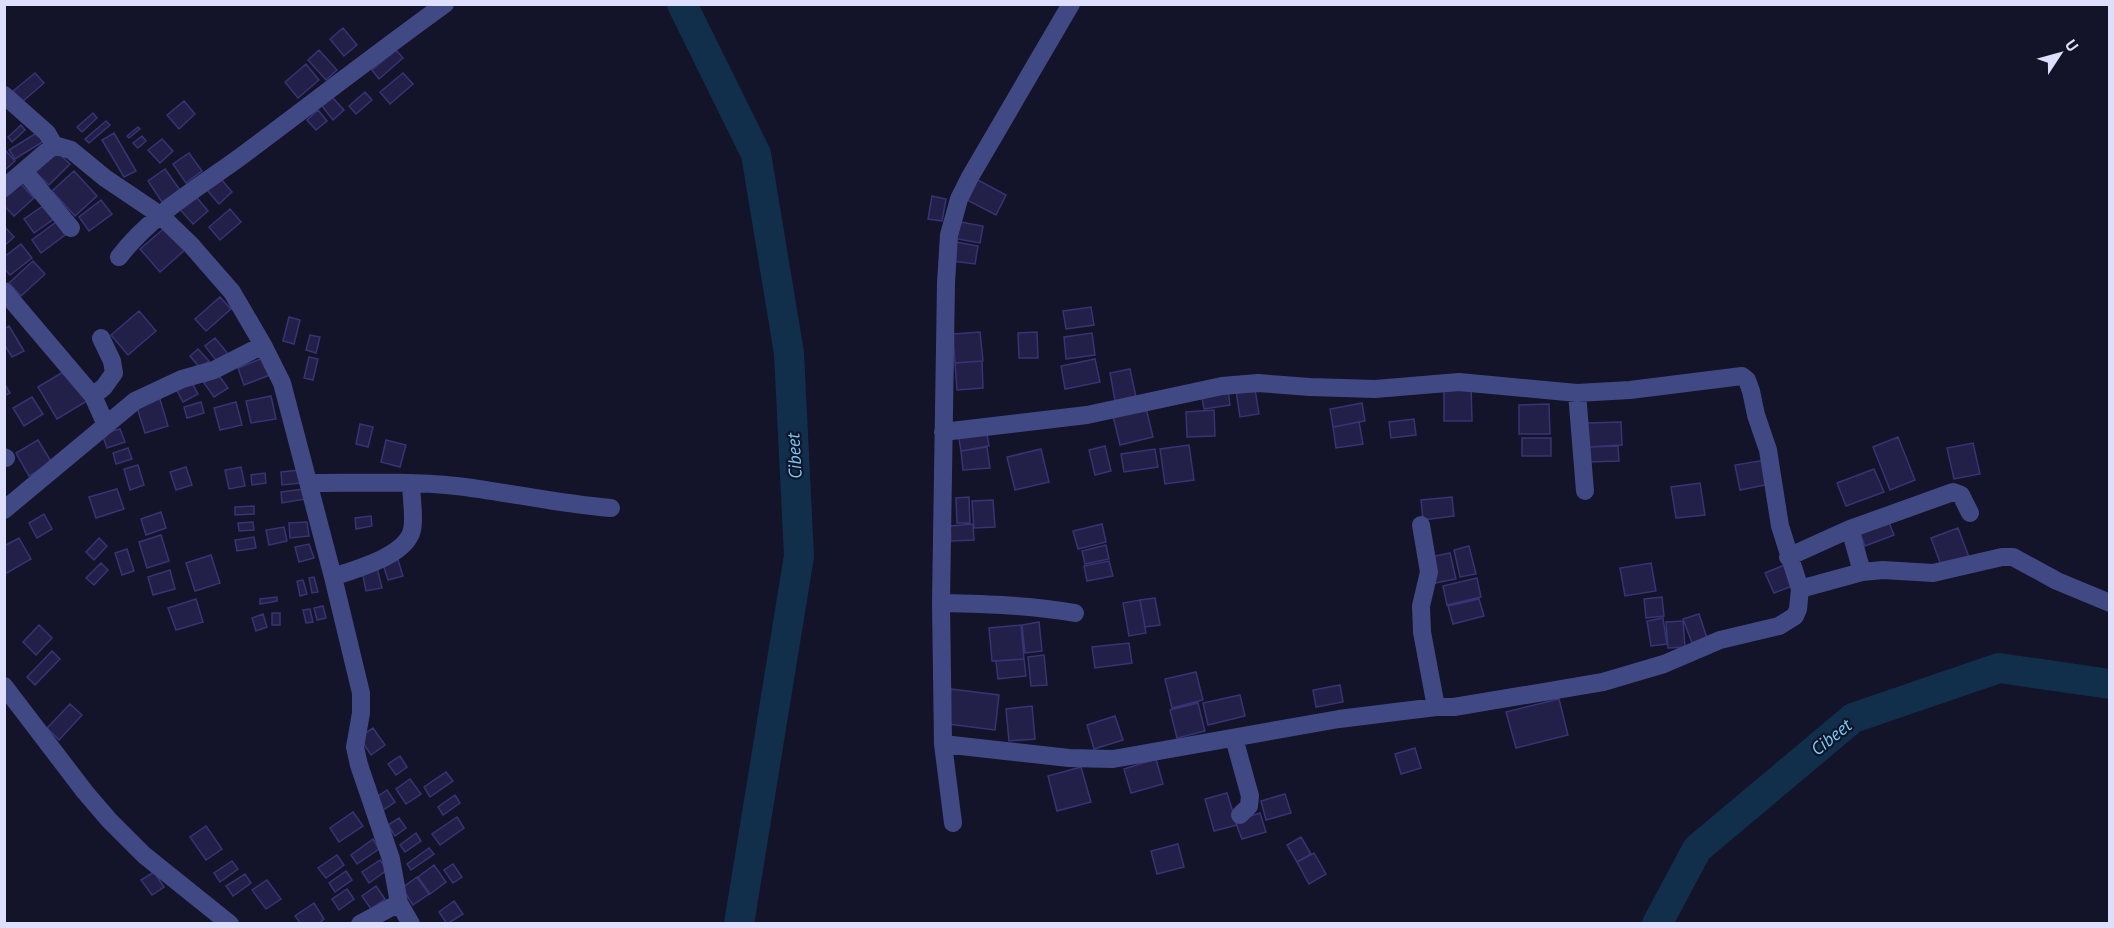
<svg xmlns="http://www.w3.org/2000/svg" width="2114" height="928" font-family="'PT Sans',sans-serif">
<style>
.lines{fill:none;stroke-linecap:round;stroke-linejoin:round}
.river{stroke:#112f4a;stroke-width:30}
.building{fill:#222049;stroke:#373473;stroke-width:1.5}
.minor{stroke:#414985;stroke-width:18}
.labels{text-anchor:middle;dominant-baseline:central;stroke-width:4.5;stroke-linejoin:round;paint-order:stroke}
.water-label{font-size:18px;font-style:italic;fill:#73cdf5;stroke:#131329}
</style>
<rect width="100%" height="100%" fill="#131329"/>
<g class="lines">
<path class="river" d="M682,4L756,154L789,353L799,556L739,924
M1657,924L1697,849L1853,718L1999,668L2110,684"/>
</g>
<path class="building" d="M343,28L357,45L344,56L330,39Z
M319,50L337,70L326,80L308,60Z
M396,50L403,58L379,79L372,70Z
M306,64L319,80L298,98L285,82Z
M35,73L44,83L22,102L13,91Z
M403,73L413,84L390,104L380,92Z
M365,92L372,100L356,114L349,106Z
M332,97L344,110L333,120L322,106Z
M184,101L195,114L179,129L167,115Z
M318,110L327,121L316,130L307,120Z
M93,113L97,118L82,132L77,127Z
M106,121L110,125L89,143L85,139Z
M21,125L25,130L12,142L8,137Z
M138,127L140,129L129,138L127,136Z
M38,132L44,141L15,159L9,150Z
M114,133L136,171L124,177L102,140Z
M142,136L146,141L138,148L133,143Z
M162,139L173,151L160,163L148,150Z
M53,148L70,164L49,185L33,170Z
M6,151L15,161L6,169L4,167Z
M189,153L202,171L186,183L173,164Z
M165,169L180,190L162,202L148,181Z
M74,171L97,196L75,216L52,191Z
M221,179L232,192L219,204L207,190Z
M976,179L1006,195L996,215L965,199Z
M20,183L34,198L14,216L4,206V196Z
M193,193L208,211L193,224L178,207Z
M932,196L946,199L942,221L928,219Z
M101,200L112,214L89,231L79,217Z
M46,204L55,218L34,233L24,219Z
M230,209L241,222L220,240L209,227Z
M955,221L983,226L980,243L952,238Z
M56,222L65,235L41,253L32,240Z
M4,226L14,237L4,246Z
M167,226L186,249L160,272L140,249Z
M956,242L978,246L975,264L953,261Z
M21,244L32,258L10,275L4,268V257Z
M33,261L45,274L21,296L9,283Z
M220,297L231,309L206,331L195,319Z
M1091,307L1094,325L1066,329L1063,311Z
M139,311L156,331L128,355L111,335Z
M289,317L300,320L294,344L283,341Z
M9,326L24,351L12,357L4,344V329Z
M980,332L983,361L955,363L953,334Z
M1037,332L1038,358H1019L1018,333Z
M1092,333L1095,355L1066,359L1064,337Z
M310,335L320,337L316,353L306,350Z
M215,338L229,355L218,363L205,346Z
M198,349L209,361L201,369L190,356Z
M309,357L318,359L313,380L304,378Z
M263,358L270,375L244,385L238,368Z
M1095,359L1100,382L1065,389L1061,366Z
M982,361L983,388L957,390L955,363Z
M68,369L87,401L57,419L38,387Z
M1130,369L1137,402L1116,406L1110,373Z
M217,373L228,388L214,397L204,383Z
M190,379L198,394L183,402L175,387Z
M4,383L10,393L4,396Z
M1471,385L1472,421H1444V386Z
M1228,389L1230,405L1204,409L1201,393Z
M1255,389L1259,414L1240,417L1236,391Z
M159,396L168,426L145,433L136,404Z
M271,396L276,419L251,423L246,401Z
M32,397L43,414L24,426L13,408Z
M201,402L204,413L187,418L184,407Z
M236,402L242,425L220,430L214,408Z
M1362,403L1365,421L1333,427L1330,409Z
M1549,404L1550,434H1519V405Z
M1146,408L1153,437L1120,445L1113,416Z
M1214,410L1215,436L1187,437L1186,412Z
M1414,419L1416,435L1391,438L1389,422Z
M1359,422L1363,444L1336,448L1333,427Z
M1621,422L1622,445L1588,447L1587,423Z
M360,424L373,427L368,447L356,444Z
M120,429L125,442L107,448L102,434Z
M986,429L989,446L961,451L958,433Z
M1898,437L1915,480L1890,490L1873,447Z
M1522,438H1551V456H1522Z
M38,440L52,463L29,476L16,453Z
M386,440L406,445L400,467L381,462Z
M1973,443L1980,474L1954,479L1947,448Z
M1189,445L1194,480L1165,484L1160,449Z
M1105,446L1111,471L1095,475L1089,450Z
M1618,446L1619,461L1589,462L1588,447Z
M987,447L990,468L963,470L961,451Z
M128,448L132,459L116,464L113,453Z
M1041,449L1049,482L1015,490L1007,457Z
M1155,449L1158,467L1124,472L1121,454Z
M1765,460L1770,484L1740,490L1735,465Z
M138,465L144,485L130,490L124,469Z
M186,467L192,485L176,490L170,472Z
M241,467L245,486L229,489L225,470Z
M1874,469L1884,492L1846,506L1837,483Z
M300,470L301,483L282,485L281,472Z
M265,473L266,483L252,485L251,475Z
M1700,483L1705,515L1676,518L1671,487Z
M117,489L124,509L96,518L89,497Z
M304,489L306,499L282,503L281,492Z
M969,497L970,523H957L956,498Z
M1452,497L1454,516L1423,520L1421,500Z
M993,500L995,527L974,528L972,501Z
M254,506V514L235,515V507Z
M161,512L166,528L146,535L141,519Z
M44,514L52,529L37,538L29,523Z
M371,516L372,526L356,529L355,518Z
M1887,517L1894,535L1865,546L1858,528Z
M253,522L254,530L239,531L238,523Z
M307,522L309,536L290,538L289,523Z
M973,524L974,540L951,541L950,526Z
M1102,524L1106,542L1078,549L1073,531Z
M284,527L287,541L269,545L266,530Z
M1958,528L1969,557L1942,568L1931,538Z
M161,535L169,561L147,568L139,542Z
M254,537L256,548L237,551L235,540Z
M19,538L31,559L5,574L4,546Z
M99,538L107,546L94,560L86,552Z
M309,544L314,558L299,562L295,547Z
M1106,545L1109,559L1085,564L1082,551Z
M1469,546L1476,574L1460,577L1454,550Z
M127,549L134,571L122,575L115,553Z
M1450,553L1456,579L1435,583L1430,557Z
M211,555L220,583L195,591L186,563Z
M397,557L403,576L388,580L382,561Z
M1109,561L1113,576L1087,581L1084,566Z
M101,563L108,570L94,585L86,578Z
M1651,563L1656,591L1625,596L1620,568Z
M1787,564L1795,585L1774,593L1765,573Z
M377,567L382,588L366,591L362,571Z
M170,570L175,589L153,595L148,577Z
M314,577L318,592L312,593L309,578Z
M1477,578L1481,597L1447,605L1443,586Z
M303,580L307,594L300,596L297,581Z
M277,597V601L260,604V599Z
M1662,597L1664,616L1646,618L1644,599Z
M1155,598L1160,625L1145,627L1140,600Z
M196,599L203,622L176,630L168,608Z
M1479,599L1484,616L1453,624L1448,606Z
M1140,600L1146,633L1129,636L1123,603Z
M323,606L326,618L317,620L314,608Z
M310,609L313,622L306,623L303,610Z
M272,613H280V625H272Z
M263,614L267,627L256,631L252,618Z
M1699,614L1707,638L1692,643L1683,619Z
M1663,618L1667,644L1651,646L1647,621Z
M1683,621L1685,647L1668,648L1666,622Z
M1039,622L1042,651L1025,653L1022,625Z
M39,625L52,638L36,655L23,642Z
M1021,625L1024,659L992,661L989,628Z
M1129,643L1132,663L1095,668L1092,647Z
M52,651L60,659L35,685L27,677Z
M1044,655L1047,685L1031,686L1028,657Z
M1024,659L1026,676L998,679L996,661Z
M1196,672L1203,700L1172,708L1165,679Z
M1340,685L1343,702L1316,707L1313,690Z
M951,689L999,695L995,730L948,724Z
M1240,695L1245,716L1208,725L1203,703Z
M1559,699L1568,735L1516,748L1506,712Z
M1198,703L1205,731L1177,738L1170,710Z
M70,704L82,715L59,740L47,728Z
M1032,706L1035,739L1009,741L1006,709Z
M1115,716L1123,740L1094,749L1087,725Z
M373,728L385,745L371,755L359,737Z
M1415,748L1421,768L1401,774L1395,754Z
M400,756L407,767L396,775L388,764Z
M1156,759L1163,784L1131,793L1124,769Z
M1081,767L1091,802L1057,811L1048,776Z
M446,772L453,781L430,797L424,787Z
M410,779L421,794L406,804L396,789Z
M387,790L395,802L382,811L374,799Z
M1227,793L1237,825L1214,831L1205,799Z
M1285,794L1291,813L1266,820L1261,801Z
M455,795L460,803L443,815L438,807Z
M353,812L363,826L339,842L330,828Z
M1260,813L1266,832L1242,839L1235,821Z
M457,817L464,828L440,845L432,834Z
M399,818L406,828L395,836L388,825Z
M206,826L222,849L206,860L190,837Z
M416,833L421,841L405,852L400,845Z
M1301,837L1311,854L1297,862L1287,845Z
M373,839L379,849L357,864L351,855Z
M1178,844L1184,867L1157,874L1151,851Z
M429,848L434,854L411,870L407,864Z
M1314,853L1326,874L1309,884L1297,862Z
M337,855L344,865L326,878L318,868Z
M380,860L387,870L369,883L362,872Z
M232,861L238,869L220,882L214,873Z
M453,864L462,877L453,883L444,870Z
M434,865L446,882L430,894L418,877Z
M346,871L352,880L335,892L329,883Z
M154,872L164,887L152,895L141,880Z
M245,874L251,883L233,896L226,886Z
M417,877L429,894L413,905L402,888Z
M267,880L281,899L266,909L252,890Z
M376,886L385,899L371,909L362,896Z
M347,889L354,899L339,910L332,899Z
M454,901L463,914L447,924L439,912Z
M314,903L324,919L318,924H301L295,916Z"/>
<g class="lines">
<path class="minor" d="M4,95L47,133L54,145
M24,171L71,228
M4,188L54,145L71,150L105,178L160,215L191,245L232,292L263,345L282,383L333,577L361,693V713L355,747L359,765L391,859L399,903L411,924
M119,257C152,214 201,186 243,155C310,105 377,53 445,4
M4,291L93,396L106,425
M1577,393L1585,491
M93,396L104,387L114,373L112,361L101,338
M4,457L6,458
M309,483C358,483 408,481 456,486C508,492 559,504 611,508
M4,510L135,401L182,379L214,370L263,345
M1421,525L1429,572L1421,606L1422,632L1436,707
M1788,557L1850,529
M1862,572L1850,529L1953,492L1961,495L1970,513
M333,577C356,569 406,556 412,530C415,518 411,496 411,483
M1800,589L1862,572L1883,570L1933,573L2002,557H2013L2057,581L2110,603
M941,603C985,604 1031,605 1075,613
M4,686L85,792L109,820L144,855L230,924
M1234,738L1250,796L1249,806L1240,815
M943,744L1069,758L1113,759L1339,719L1436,707H1454L1603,682L1664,664L1720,640L1779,626L1795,616L1798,609L1800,589L1780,526L1768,450L1756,415L1751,391L1747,380L1742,376L1630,390L1577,393L1459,382L1375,389L1310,387L1258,383L1222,386L1087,415L943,432
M953,823L943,744L941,603L946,283L949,235L959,199L970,177L1071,4
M360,924L399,903"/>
</g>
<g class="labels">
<g class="water-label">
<text transform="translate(794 456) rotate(-93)">Cibeet</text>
<text transform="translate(1831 737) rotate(-39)">Cibeet</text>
</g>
</g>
<rect width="2114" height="928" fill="none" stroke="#dedffd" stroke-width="12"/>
<g transform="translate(2060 54) rotate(54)" stroke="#131329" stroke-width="4.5" paint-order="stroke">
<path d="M0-4.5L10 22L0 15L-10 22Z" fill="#dedffd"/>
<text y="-9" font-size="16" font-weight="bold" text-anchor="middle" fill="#dedffd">U</text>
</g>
</svg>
